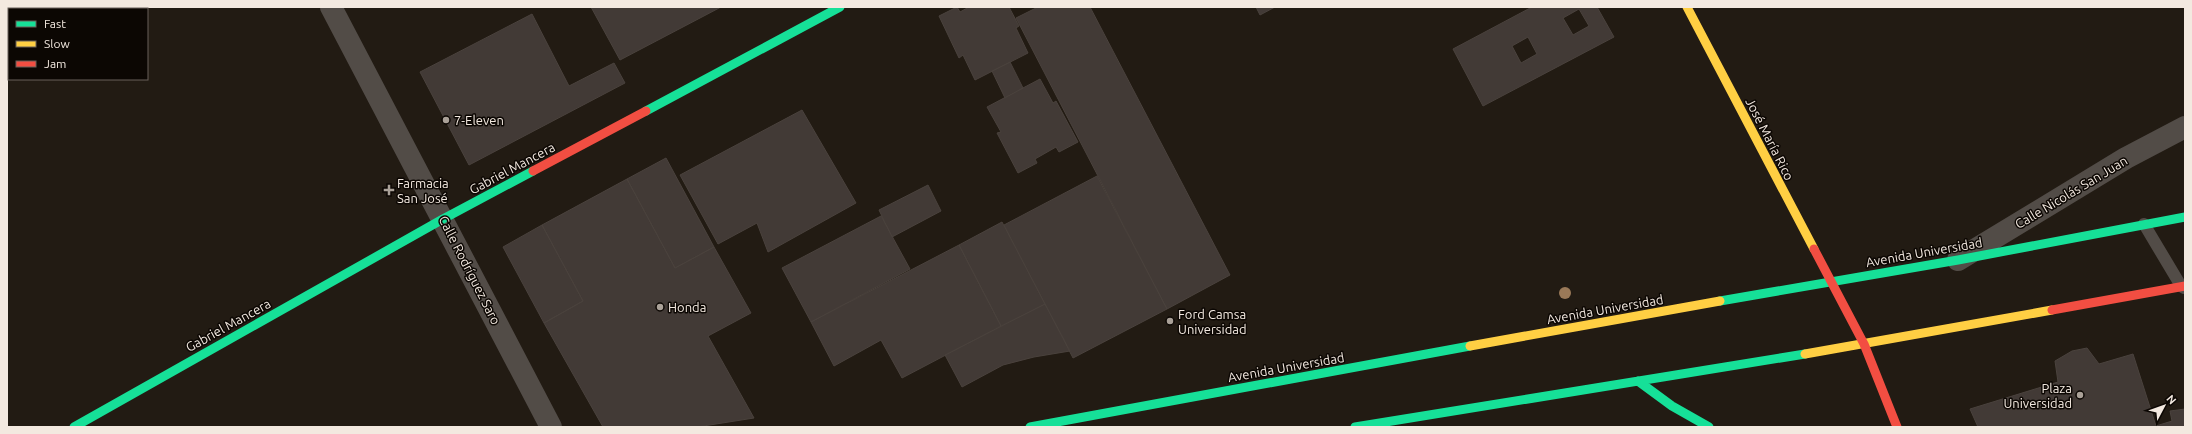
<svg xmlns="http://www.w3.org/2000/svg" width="2192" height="434" font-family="Ubuntu,sans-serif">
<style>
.building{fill:#423a36;stroke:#4a423d;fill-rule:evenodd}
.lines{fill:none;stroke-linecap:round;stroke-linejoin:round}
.lane{stroke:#524c47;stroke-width:12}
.street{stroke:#524c47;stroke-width:22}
.fast{stroke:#16e098;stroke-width:9}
.slow{stroke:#ffcf43;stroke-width:9}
.jam{stroke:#f24e42;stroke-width:9}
.tree{fill:#9a7958}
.poi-dot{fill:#aaa198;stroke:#0c0703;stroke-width:1.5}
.labels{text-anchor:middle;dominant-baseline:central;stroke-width:3;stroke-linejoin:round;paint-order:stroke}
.poi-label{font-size:13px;fill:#f3e9e0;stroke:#0c0703;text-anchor:start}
.street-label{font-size:13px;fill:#f3e9e0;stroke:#0c0703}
</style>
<rect width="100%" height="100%" fill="#221b13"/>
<path class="building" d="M591,7H721L620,60Z
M957,7L960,12L969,7H1009L1019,26L1016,28L1028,53L975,80L963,55L959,58L939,16Z
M1038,7H1090L1230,275L1167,309L1016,18Z
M1256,7H1275L1260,15Z
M1532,7H1597L1614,37L1483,106L1453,49ZM1579,9L1589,26L1573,35L1563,18ZM1528,37L1537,54L1521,63L1512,46Z
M532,14L569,86L614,63L625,83L469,165L420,72Z
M1010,62L1023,88L1005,98L992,71Z
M1040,79L1053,103L1056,101L1078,142L1059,152L1056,147L1035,159L1037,163L1018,173L997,133L1001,132L987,107Z
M802,110L856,203L768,252L757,223L718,244L680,175Z
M666,158L714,247L675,268L627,179Z
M1097,176L1167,309L1073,358L1004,225Z
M627,179L675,268L714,247L751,313L708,336L754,418L697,427H603L544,323L583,301L542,225Z
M928,185L941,211L892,237L879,210Z
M881,216L910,269L811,322L782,268Z
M1002,222L1045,304L1001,326L959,245Z
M542,225L583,301L544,323L503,247Z
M959,245L1001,326L902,378L881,340L834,366L811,322Z
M1045,304L1070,351L1034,357L1003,365L962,387L945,355Z
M2087,348L2099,364L2133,354L2156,426L2172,421L2170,411L2185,409V427H1978L1970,409L2058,382L2055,361L2072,351Z"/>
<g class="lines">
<path class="lane" d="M2144,224L2181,286L2184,288"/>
<path class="street" d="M331,7L551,427
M75,9L79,7
M7,44L9,43
M1958,260L2126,158L2185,127"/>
<path class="fast" d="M646,111L840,7
M1720,301L1958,260L2185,217
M1638,381L1672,406L1709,427
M74,427L443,219L533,171
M1030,427L1470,346
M1355,427L1805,354"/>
<path class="slow" d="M1687,7L1814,249
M1470,346L1720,301
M1805,354L2052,310"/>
<path class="jam" d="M533,171L646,111
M1814,249L1864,344L1897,427
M2052,310L2185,286"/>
</g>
<circle class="tree" cx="1565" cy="293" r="6"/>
<g class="poi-dot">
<circle cx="446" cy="120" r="4"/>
<path d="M387 184h4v4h4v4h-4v4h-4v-4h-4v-4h4z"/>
<circle cx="660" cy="307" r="4"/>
<circle cx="1170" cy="321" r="4"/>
<circle cx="2080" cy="395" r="4"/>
</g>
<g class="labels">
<g class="poi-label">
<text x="454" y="120">7-Eleven</text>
<text x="397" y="183">Farmacia<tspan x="397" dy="15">San José</tspan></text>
<text x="668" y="307">Honda</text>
<text x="1178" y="314">Ford Camsa<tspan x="1178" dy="15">Universidad</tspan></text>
<text x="2072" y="388" text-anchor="end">Plaza<tspan x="2072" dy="15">Universidad</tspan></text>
</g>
<g class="street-label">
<text transform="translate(1770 139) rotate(63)">José María Rico</text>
<text transform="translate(512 168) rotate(-28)">Gabriel Mancera</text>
<text transform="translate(2071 192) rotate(-31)">Calle Nicolás San Juan</text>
<text transform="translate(1924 252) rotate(-10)">Avenida Universidad</text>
<text transform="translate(470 270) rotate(63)">Calle Rodríguez Saro</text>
<text transform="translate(1605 309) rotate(-10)">Avenida Universidad</text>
<text transform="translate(228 325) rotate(-29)">Gabriel Mancera</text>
<text transform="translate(1286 367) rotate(-10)">Avenida Universidad</text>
</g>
</g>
<rect width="2192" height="434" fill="none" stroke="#f3e9e0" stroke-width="16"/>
<rect x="8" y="8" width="140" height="72" fill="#0c0703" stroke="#68615b"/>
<rect x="16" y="21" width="20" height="6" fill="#16e098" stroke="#68615b"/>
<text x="44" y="28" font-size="12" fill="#f3e9e0">Fast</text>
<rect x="16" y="41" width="20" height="6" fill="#ffcf43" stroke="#68615b"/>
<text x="44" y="48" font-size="12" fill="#f3e9e0">Slow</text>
<rect x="16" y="61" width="20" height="6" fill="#f24e42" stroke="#68615b"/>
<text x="44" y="68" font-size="12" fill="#f3e9e0">Jam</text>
<g transform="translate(2164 406) rotate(49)" stroke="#0c0703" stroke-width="3" paint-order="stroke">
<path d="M0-3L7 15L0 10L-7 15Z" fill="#f3e9e0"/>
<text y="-6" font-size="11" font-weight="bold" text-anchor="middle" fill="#f3e9e0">N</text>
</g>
</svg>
